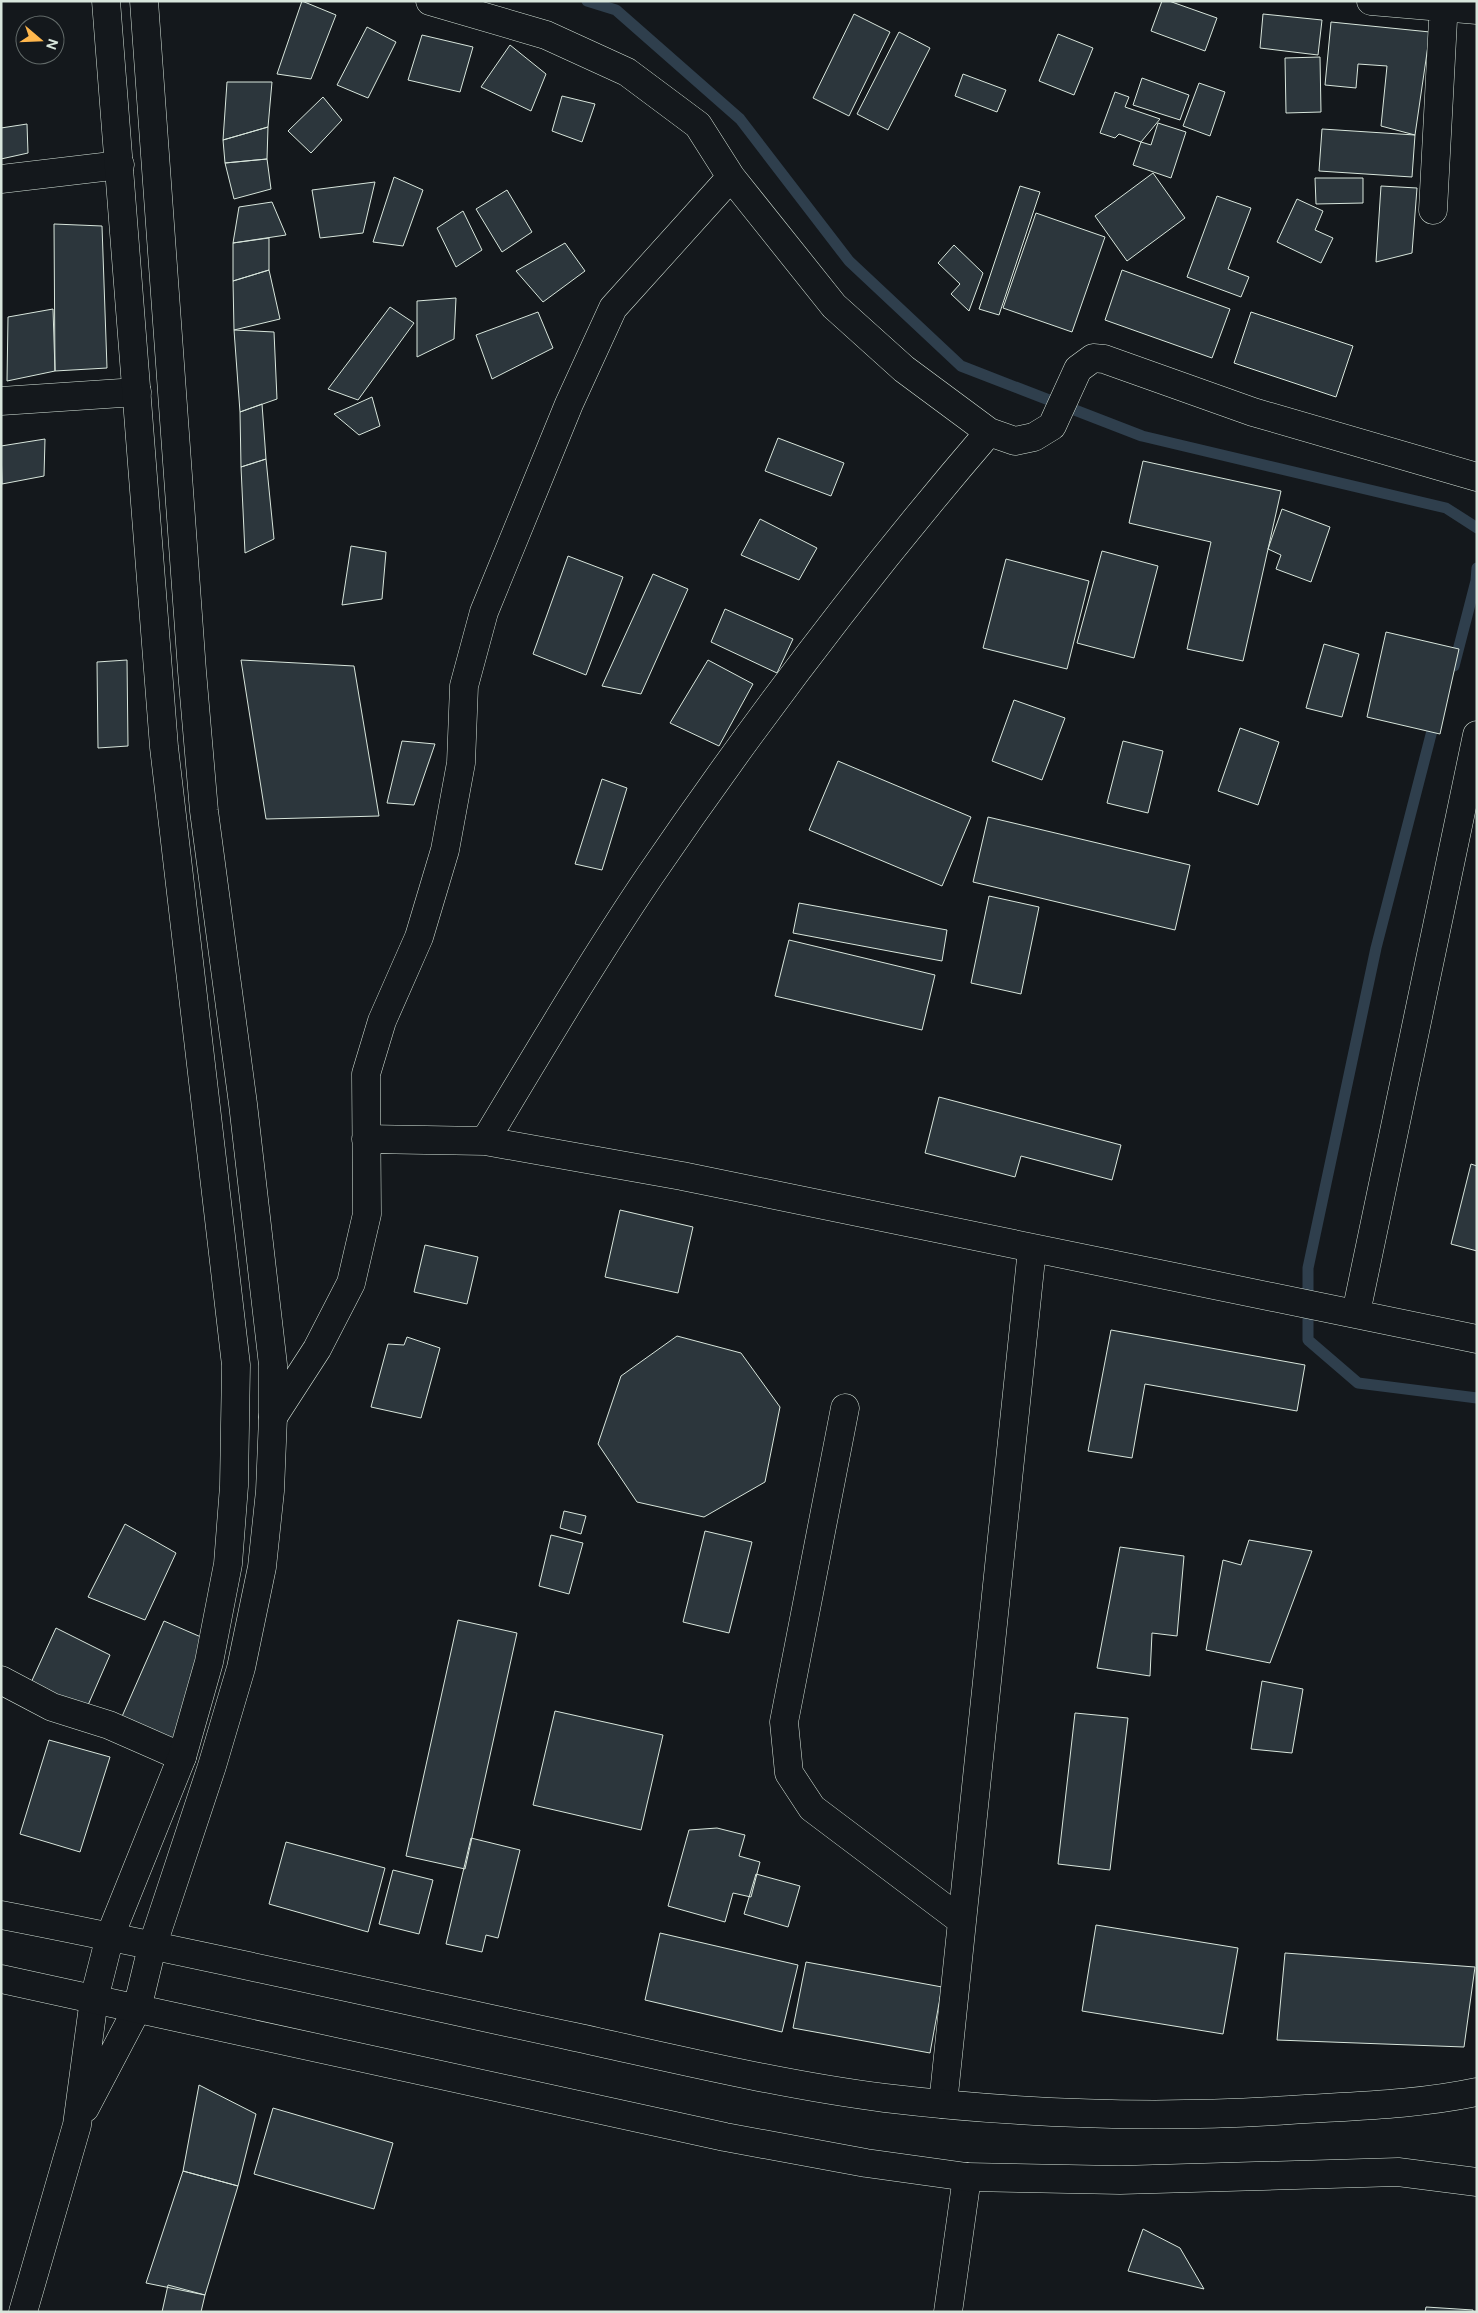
<svg xmlns="http://www.w3.org/2000/svg" width="1478" height="2313" font-family="'DM Sans',sans-serif">
<style>
.lines{fill:none;stroke-linecap:round;stroke-linejoin:round}
.stream{stroke:#2f3f4d;stroke-width:11}
.building{fill:#2c363c;stroke:#d8e6dc}
.minor-casing{stroke:#d8e6dc;stroke-width:29}
.major-casing{stroke:#d8e6dc;stroke-width:29}
.minor{stroke:#14181c;stroke-width:28}
.major{stroke:#14181c;stroke-width:28}
</style>
<rect width="100%" height="100%" fill="#14181c"/>
<g class="lines">
<path class="stream" d="M587,1L616,10L740,119L849,261L961,366L1142,436L1446,508L1477,528
M1454,666L1476,581L1477,568
M1435,719L1376,948L1308,1268V1340L1358,1383L1477,1398"/>
</g>
<path class="building" d="M302,1L336,15L311,79L277,74Z
M1162,1H1169L1217,18L1205,51L1151,31Z
M854,14L890,32L849,116L813,98Z
M1263,14L1322,20L1318,55L1260,48Z
M1331,22L1430,32L1415,135L1381,126L1387,66L1358,64L1356,88L1325,85Z
M367,27L396,42L368,98L337,85Z
M899,32L930,48L888,130L857,114Z
M1058,34L1093,48L1074,95L1039,81Z
M422,35L473,47L460,92L408,80Z
M510,45L546,74L531,111L481,87Z
M1320,57L1321,112L1286,113L1285,58Z
M963,74L1006,90L997,112L955,96Z
M1142,78L1189,95L1180,120L1133,105Z
M227,82H272L268,127L223,140Z
M1199,83L1225,92L1210,136L1183,126Z
M1115,92L1129,97L1125,107L1160,119L1141,142L1119,134L1115,138L1100,133Z
M562,96L595,104L582,142L552,131Z
M323,97L342,120L311,153L288,131Z
M1158,123L1186,132L1171,178L1133,165L1141,142L1151,145Z
M27,124L28,153L1,159V128Z
M268,127L267,159L225,163L223,140Z
M1322,129L1415,135L1412,177L1319,171Z
M267,159L271,189L234,199L225,163Z
M1153,173L1185,218L1127,261L1095,216Z
M394,177L423,190L403,246L373,242Z
M1315,178H1363V203L1316,204Z
M375,182L363,233L320,238L312,190Z
M1020,186L1040,192L999,315L979,309Z
M1381,186L1417,188L1412,253L1376,262Z
M507,190L532,232L502,252L476,209Z
M1217,196L1251,208L1228,269L1249,277L1241,297L1187,277Z
M1297,199L1323,211L1315,230L1333,238L1321,263L1277,242Z
M272,202L286,235L233,243L239,207Z
M463,211L482,250L456,267L437,228Z
M1036,213L1105,237L1072,332L1003,308Z
M54,224L102,226L107,368L55,371Z
M269,238V270L233,281V243Z
M565,243L585,271L543,302L516,271Z
M954,245L983,273L969,311L951,294L960,284L938,263Z
M269,270L280,319L234,330L233,281Z
M1122,270L1230,309L1212,358L1105,320Z
M456,298L454,339L417,357V301Z
M390,307L414,323L358,400L328,389Z
M53,309L55,371L7,381L8,317Z
M538,312L553,348L492,379L476,335Z
M1251,312L1353,346L1336,397L1234,363Z
M234,330L274,332L277,399L240,412Z
M372,397L380,426L359,435L334,414Z
M262,404L266,459L241,467L240,412Z
M778,438L844,463L831,496L765,471Z
M45,439L44,476L2,484L1,446Z
M266,459L274,539L245,553L241,467Z
M1143,461L1281,491L1243,661L1187,649L1211,542L1129,523Z
M1282,509L1330,527L1311,582L1276,569L1281,555L1268,549Z
M760,519L817,548L799,580L741,555Z
M351,546L386,552L382,599L342,605Z
M1102,551L1158,566L1134,658L1077,643Z
M568,556L623,577L586,675L533,654Z
M1006,559L1089,581L1067,669L983,648Z
M653,574L688,589L641,694L602,686Z
M725,609L793,639L777,673L711,642Z
M1386,632L1459,649L1440,734L1367,717Z
M1324,644L1359,654L1342,717L1306,708Z
M127,660L128,746L98,748L97,662Z
M241,660L354,666L379,816L266,819Z
M708,660L753,684L719,746L670,723Z
M1014,700L1065,718L1042,780L992,761Z
M1240,728L1279,742L1258,805L1218,791Z
M402,741L435,744L414,805L387,803Z
M1123,741L1163,751L1148,813L1107,803Z
M838,761L971,817L942,886L809,830Z
M602,779L627,788L602,870L575,864Z
M988,817L1190,865L1175,930L973,882Z
M989,896L1039,907L1021,994L971,983Z
M799,903L947,930L942,961L793,933Z
M789,940L935,975L922,1030L775,996Z
M939,1097L1121,1145L1112,1180L1021,1156L1015,1177L925,1153Z
M1471,1164L1477,1166V1251L1451,1244Z
M620,1210L693,1227L678,1293L605,1277Z
M425,1245L478,1257L467,1304L414,1292Z
M1111,1330L1305,1365L1297,1411L1145,1384L1132,1458L1088,1451Z
M677,1336L741,1353L780,1407L765,1482L704,1517L637,1502L598,1444L621,1376Z
M407,1337L440,1348L421,1418L371,1407L388,1344L404,1345Z
M564,1511L586,1516L581,1534L560,1528Z
M125,1524L176,1553L145,1620L88,1597Z
M705,1531L752,1542L729,1633L683,1622Z
M551,1535L583,1543L569,1594L539,1586Z
M1249,1540L1312,1551L1270,1663L1206,1650L1223,1560L1241,1565Z
M1120,1547L1184,1556L1177,1636L1152,1633L1150,1676L1097,1668Z
M458,1620L517,1633L465,1869L406,1856Z
M164,1621L208,1640L175,1743L120,1721Z
M56,1628L110,1655L85,1712L29,1687Z
M1262,1681L1303,1689L1292,1753L1251,1749Z
M555,1711L663,1735L641,1830L533,1805Z
M1075,1713L1128,1718L1110,1870L1058,1864Z
M49,1740L110,1757L80,1852L20,1834Z
M717,1828L745,1835L739,1856L760,1862L751,1897L733,1893L725,1922L668,1906L689,1830Z
M471,1838L520,1850L498,1938L486,1935L482,1952L446,1944Z
M286,1842L385,1868L368,1932L269,1904Z
M393,1870L433,1880L419,1934L379,1924Z
M756,1874L800,1886L788,1927L744,1914Z
M1096,1925L1238,1948L1223,2034L1082,2011Z
M660,1933L798,1965L782,2032L645,2000Z
M1285,1953L1475,1967L1464,2047L1277,2040Z
M806,1962L942,1987L930,2053L793,2028Z
M199,2085L256,2114L238,2186L183,2171Z
M273,2108L393,2143L374,2209L254,2174Z
M183,2171L238,2186L205,2295L146,2283Z
M1143,2229L1180,2248L1204,2289L1128,2271Z
M168,2285L205,2295L201,2312H162Z
M1426,2307L1473,2310V2312H1425Z"/>
<g class="lines">
<g class="minor-casing">
<path id="minor" d="M430,1L546,35L627,72L698,125L731,177L834,306L904,369L989,432C867,574 754,723 649,877C591,963 538,1053 485,1141
M1371,1L1477,10
M1,179L120,165
M1433,210L1444,1
M1,401L137,392
M989,432L1015,441L1034,437L1052,426L1078,369L1093,358L1104,359L1253,412L1477,477
M366,1139L485,1141L682,1176L1477,1339
M1356,1313L1477,735
M845,1408L784,1722L789,1773L812,1808L962,1921
M273,1417L317,1349L351,1283L367,1214L366,1074L382,1021L419,937L445,850L461,763L464,686L484,612L569,404L613,308L731,177
M1,1680L52,1707L109,1725L182,1757
M943,2104L1032,1249
M85,2108L137,2009
M23,2312L77,2125L94,1999
M948,2312L967,2177"/>
</g>
<g class="major-casing">
<path id="major" d="M1,1915C193,1952 384,1996 575,2037C676,2059 782,2085 885,2098C1020,2114 1154,2119 1290,2110C1352,2106 1416,2105 1477,2092
M1,1979L725,2137L866,2163L967,2177L1120,2180L1398,2172L1477,2182
M94,1999L110,1936L182,1757L209,1662L228,1564L234,1486L236,1365L164,747L106,1
M137,2009L152,1947L212,1766L241,1668L262,1567L270,1491L273,1417V1365L243,1104L204,811L192,671L144,1"/>
</g>
<use href="#minor" class="minor"/>
<use href="#major" class="major"/>
</g>
<rect width="1478" height="2313" fill="none" stroke="#d8e6dc" stroke-width="5"/>
<g transform="translate(40 40) rotate(109)"><circle r="24" fill="#14181c" stroke="#626a69"/>
<path d="M0-4L9 19L0 12L-9 19Z" fill="#ffb74d"/>
<text y="-8" font-size="14" font-weight="bold" text-anchor="middle" fill="#d8e6dc">N</text>
</g>
</svg>
